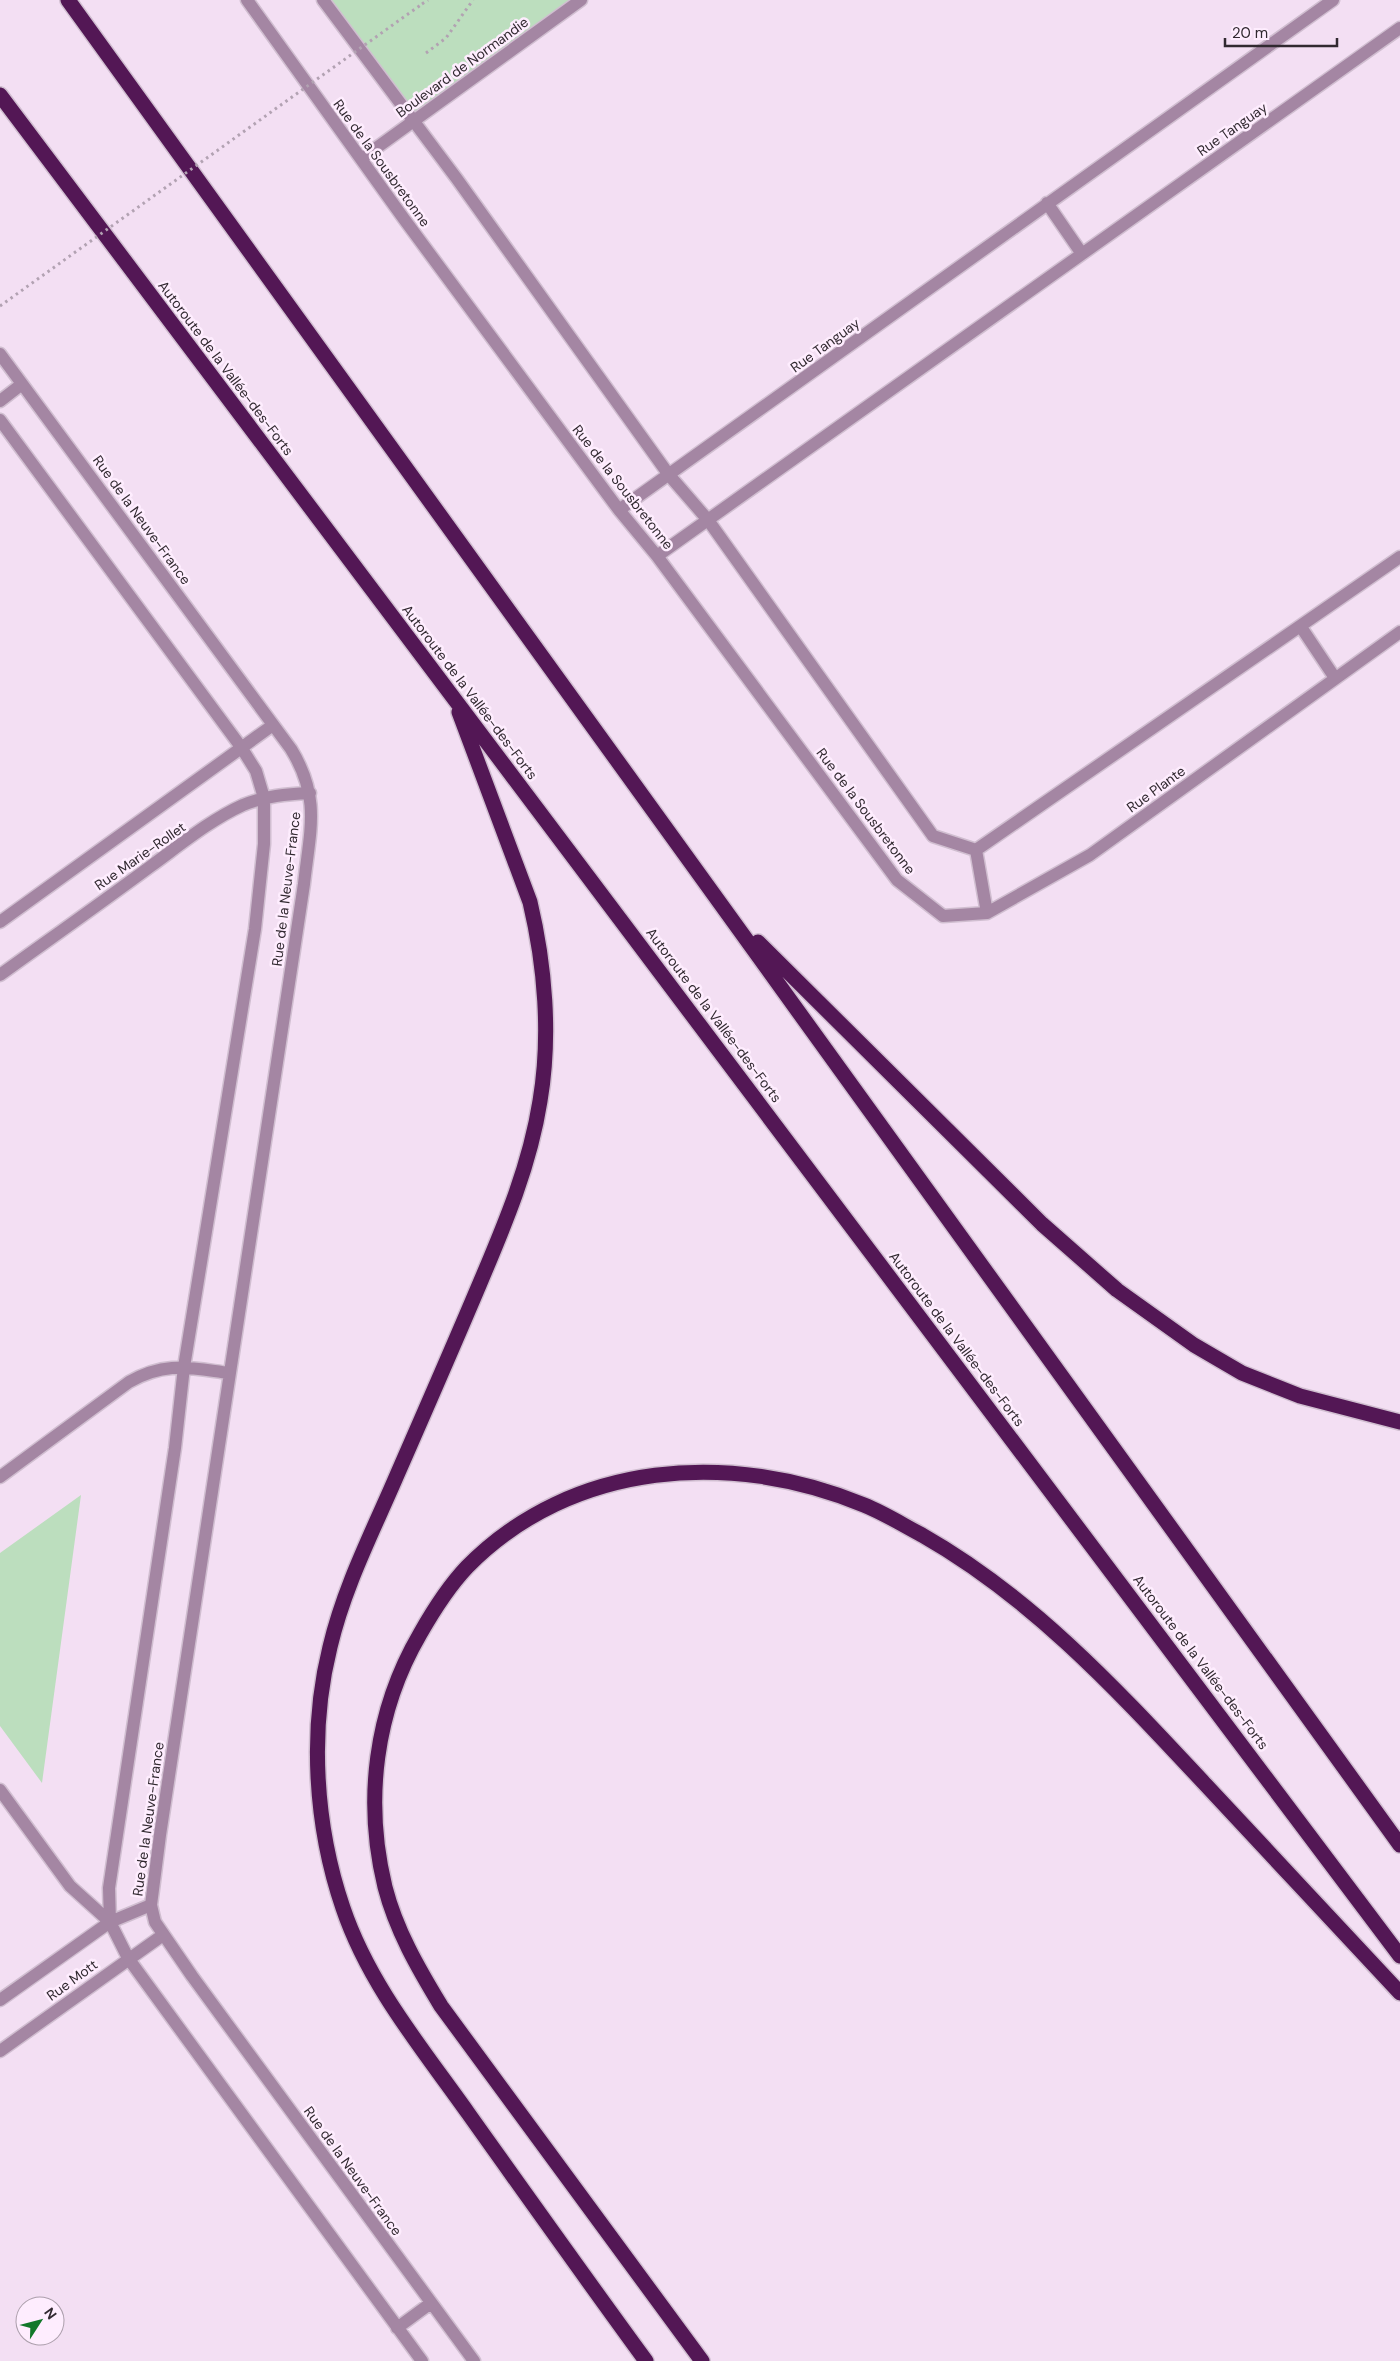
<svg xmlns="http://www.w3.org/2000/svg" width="1400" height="2361" font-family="'DM Sans',sans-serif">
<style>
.green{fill:#bcdebe}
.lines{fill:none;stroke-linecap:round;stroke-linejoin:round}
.minor-casing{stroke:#d0bed0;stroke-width:15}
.highway-casing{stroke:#d0bed0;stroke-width:18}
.path{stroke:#b2a2b2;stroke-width:3;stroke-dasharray:2.5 4;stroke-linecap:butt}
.minor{stroke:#a486a3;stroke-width:12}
.highway{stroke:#531755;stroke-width:15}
.path-bridge{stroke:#b2a2b2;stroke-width:3;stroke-dasharray:2.5 4;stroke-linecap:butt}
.labels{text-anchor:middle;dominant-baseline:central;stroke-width:5;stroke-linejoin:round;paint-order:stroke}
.street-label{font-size:14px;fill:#312930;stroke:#feedfe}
</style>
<rect width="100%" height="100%" fill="#f3dff3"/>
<path class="green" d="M326,0H581L414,118Z
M81,1495L42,1783L0,1726V1553Z"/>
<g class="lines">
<g class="minor-casing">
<path id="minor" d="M247,0L404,219L619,510L657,556L897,880L943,916L987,913L1090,855L1400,632
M323,0L457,179L669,475L708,520L933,836L976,850
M361,159L581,0
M1047,203L1082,254
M0,354L291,749C321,798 310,830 304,884L160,1835L151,1905L155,1922L192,1976L474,2361
M0,401L22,384
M0,420L241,747L256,771L264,798V844L255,929L184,1367L175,1448L109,1888L110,1922L128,1958L422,2361
M619,510L1333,0
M657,556L1400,28
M1301,627L1335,678
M976,850L1400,557
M976,850L987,913
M0,922L273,725
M0,975C50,939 101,903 151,866C180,845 210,820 243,805C265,796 287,794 310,793
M0,1477L129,1382C166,1361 189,1368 229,1373
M0,1790L70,1886L110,1922
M0,2000L110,1922L151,1905
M0,2051L163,1935
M397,2328L431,2303"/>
</g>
<g class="highway-casing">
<path id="highway" d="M68,0L1400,1845
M0,95L1400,1956
M459,712L530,902C545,965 551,1036 540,1101C530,1165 505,1224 480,1283C453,1347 425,1411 397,1475C373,1531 344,1587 330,1647C309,1731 315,1826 343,1908C369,1985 422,2048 468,2113C527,2196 586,2279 646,2361
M758,942L1042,1224L1117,1290L1194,1345L1242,1373L1300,1396L1400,1422
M702,2361L441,2006C418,1968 396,1930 385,1887C364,1801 375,1711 420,1634C433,1611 449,1586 467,1567C572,1460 732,1450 864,1505C884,1513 903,1525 922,1535C1033,1598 1118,1691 1204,1783C1269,1853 1335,1923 1400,1993"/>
</g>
<path class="path" d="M422,4L428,0
M426,53L446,38L473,0"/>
<use href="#minor" class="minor"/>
<use href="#highway" class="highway"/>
<path class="path-bridge" d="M0,306L422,4"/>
</g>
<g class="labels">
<g class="street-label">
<text transform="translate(462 67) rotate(-36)">Boulevard de Normandie</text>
<text transform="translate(1232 129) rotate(-35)">Rue Tanguay</text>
<text transform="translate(382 163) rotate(54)">Rue de la Sousbretonne</text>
<text transform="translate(825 345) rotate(-36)">Rue Tanguay</text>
<text transform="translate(226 368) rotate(53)">Autoroute de la Vallée-des-Forts</text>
<text transform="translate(623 487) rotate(52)">Rue de la Sousbretonne</text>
<text transform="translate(142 520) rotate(54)">Rue de la Neuve-France</text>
<text transform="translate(470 692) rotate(53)">Autoroute de la Vallée-des-Forts</text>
<text transform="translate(1156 789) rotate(-36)">Rue Plante</text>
<text transform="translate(866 811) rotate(53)">Rue de la Sousbretonne</text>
<text transform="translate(140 856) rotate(-35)">Rue Marie-Rollet</text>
<text transform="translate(286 889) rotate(-83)">Rue de la Neuve-France</text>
<text transform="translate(714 1015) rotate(53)">Autoroute de la Vallée-des-Forts</text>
<text transform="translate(957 1339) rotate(53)">Autoroute de la Vallée-des-Forts</text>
<text transform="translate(1201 1662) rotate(53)">Autoroute de la Vallée-des-Forts</text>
<text transform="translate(148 1819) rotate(-82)">Rue de la Neuve-France</text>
<text transform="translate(72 1980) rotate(-36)">Rue Mott</text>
<text transform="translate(353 2171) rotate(54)">Rue de la Neuve-France</text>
</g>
</g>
<g transform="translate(40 2321) rotate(54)"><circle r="24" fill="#feedfe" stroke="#ac9fac"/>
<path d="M0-4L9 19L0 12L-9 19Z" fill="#12782a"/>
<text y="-8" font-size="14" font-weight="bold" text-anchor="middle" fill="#312930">N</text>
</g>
<path d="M1225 38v8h112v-8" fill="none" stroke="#312930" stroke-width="2.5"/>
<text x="1232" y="38" font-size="15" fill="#312930" stroke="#feedfe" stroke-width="4" paint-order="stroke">20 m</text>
</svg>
